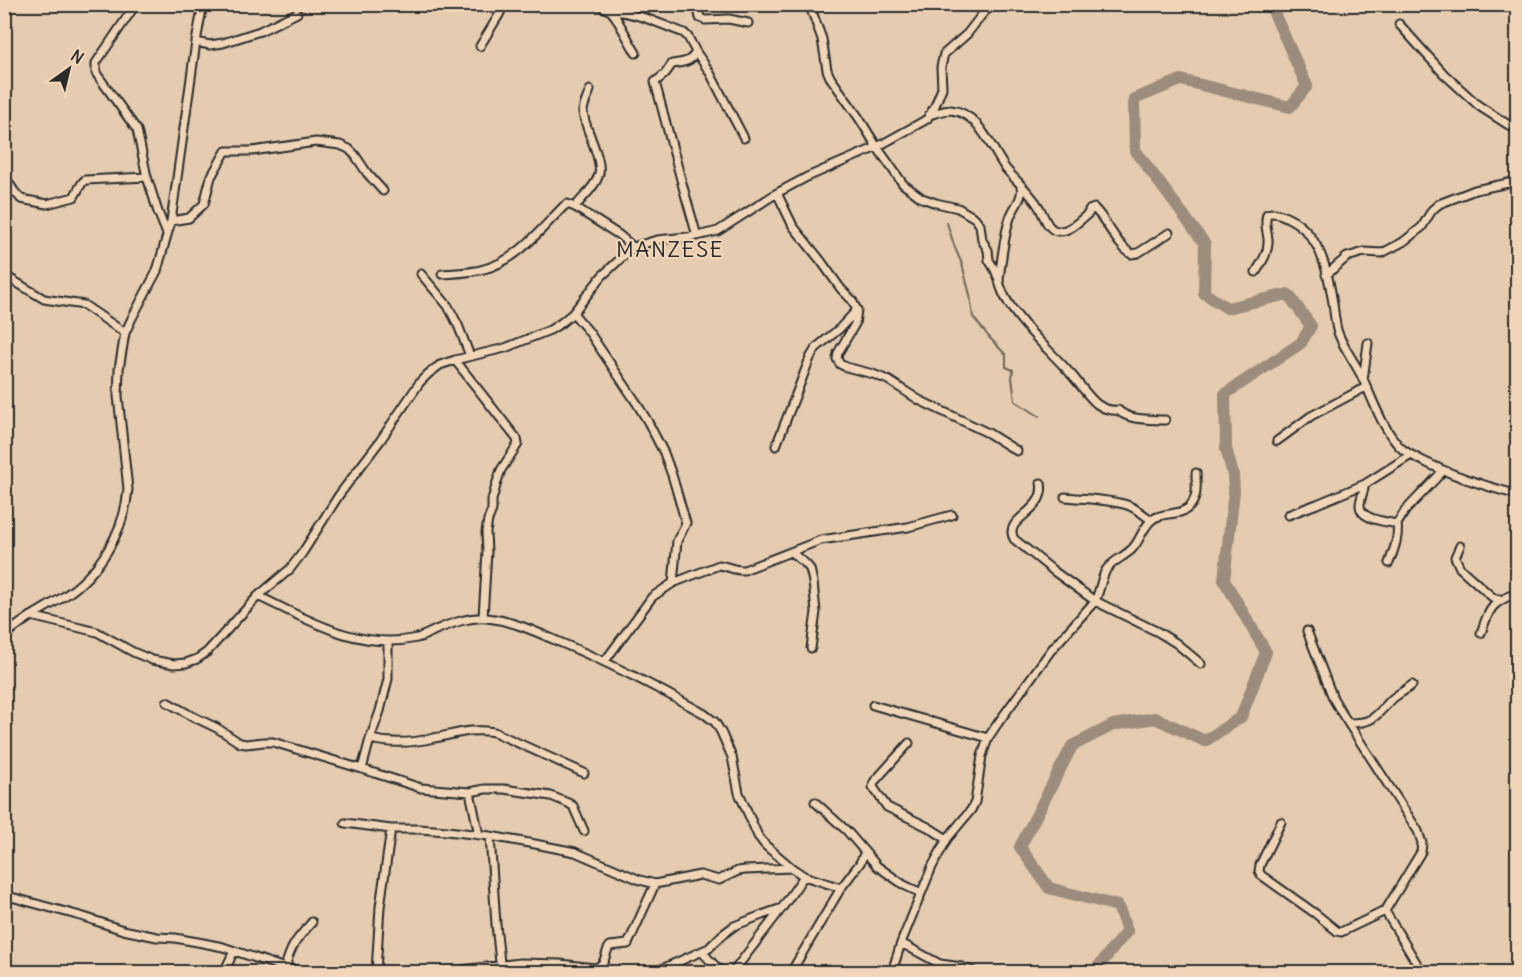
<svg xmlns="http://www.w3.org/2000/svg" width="1522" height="977" font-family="Delius,sans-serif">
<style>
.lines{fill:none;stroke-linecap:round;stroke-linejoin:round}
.stream{stroke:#6e655b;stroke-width:2}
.river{stroke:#9b8c7b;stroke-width:12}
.minor-casing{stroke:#2b2b2b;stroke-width:11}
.minor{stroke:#f1d5b8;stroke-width:7}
.labels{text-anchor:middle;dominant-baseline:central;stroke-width:4.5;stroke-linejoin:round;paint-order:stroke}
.quarter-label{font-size:22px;letter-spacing:1.5px;fill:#2b2b2b;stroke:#f1d5b8}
</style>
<rect width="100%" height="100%" fill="#e5cbb0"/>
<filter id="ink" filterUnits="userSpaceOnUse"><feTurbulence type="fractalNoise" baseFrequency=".0167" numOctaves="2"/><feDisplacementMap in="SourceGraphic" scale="12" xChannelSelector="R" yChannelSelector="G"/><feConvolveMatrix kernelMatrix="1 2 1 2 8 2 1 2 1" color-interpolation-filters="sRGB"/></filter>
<g filter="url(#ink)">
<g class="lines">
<path class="stream" d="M947,223L955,248L962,264L970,295L973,317L989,337L1006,355V367L1013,370L1012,378L1015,401L1039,416"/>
<path class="river" d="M1094,972L1127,931L1118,906L1049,888L1020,847L1072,746L1113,725L1155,718L1205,741L1241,717L1266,652L1224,580L1234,491L1233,475L1226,448L1225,394L1301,343L1311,326L1288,294L1227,308L1204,293L1205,244L1135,150L1134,99L1181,80L1290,107L1307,86L1273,11V4"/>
<g class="minor-casing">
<path id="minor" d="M136,4L96,63V73L137,130L147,177L158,212L167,234
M597,4L611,11L615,16L636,53
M697,4L700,18L705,20L729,19L748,23
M811,9L822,39L827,70L830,77L859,118L877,147L903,184L922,198L936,203L958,208L975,218L980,225L982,240L988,250L989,260L995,270L999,280
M611,11C636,12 660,24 684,33L688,37L696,52L709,71L744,138
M1399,24L1444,74L1479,106L1518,131
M196,42L210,45L223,43L260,31L297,13
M480,46L499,15L504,4
M696,52C690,63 683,62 672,64L665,74L655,82L683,187L697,236
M929,115C936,113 944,110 951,110C980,113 991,149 1006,169C1017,182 1030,192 1039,207C1044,215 1047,230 1058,231C1070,232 1080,220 1089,213V210L1094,208C1108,222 1115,243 1131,254L1138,253L1169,233
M4,175L14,191L21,199L47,204L74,197L82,183L85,180L147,177
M1021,186C1023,197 1017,203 1012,213C1005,227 1001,263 999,280C1004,311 1048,348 1069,372C1077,380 1088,397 1097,404C1104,409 1110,411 1118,410C1129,421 1150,419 1165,420
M777,193L793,226L821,261L841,289L852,300L857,310L855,324L838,353L837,359L840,364L846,367L873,374L888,380L919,400L988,433L1017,451
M575,207C582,198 594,188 598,177C605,162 584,128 583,112C583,105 588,97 590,90
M171,221L189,218L204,204L211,177L226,151H252L316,142L340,145L349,149L355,155L367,173L383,191
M1256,272C1262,262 1269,252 1268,239C1267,230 1264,223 1267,214C1274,211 1281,214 1288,218C1320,233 1328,271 1333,303C1334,312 1335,321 1337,330C1343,348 1355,362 1363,379C1374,402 1382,428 1400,447C1406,453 1415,457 1423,461C1453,476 1485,486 1518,495
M421,274L448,306L458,325L470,356
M442,274C456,273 470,273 484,269C517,261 541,229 564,206L567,204L575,207L619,235L633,247
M4,275L44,299L84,305L125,333
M1326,275L1347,257L1364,252L1382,253L1403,242L1422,227L1432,210L1439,204L1475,190L1518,181
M573,313L589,332L636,402L648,422L664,453L672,475L686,523L677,541L673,583
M455,360L517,439L518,444L501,470L497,482L492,500V510L488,520L486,532L487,552L483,617
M1363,380L1368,343
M1277,441L1311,416L1366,387
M776,446L810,358L816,348L839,329L857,310
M1041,483C1047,512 1002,518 1014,539L1055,572L1095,601L1158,632L1176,643L1201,664
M1365,484C1364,490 1361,497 1360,504C1359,520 1385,521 1397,524
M1065,497C1086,499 1107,499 1127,505C1136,508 1143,514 1151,520
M1288,515L1317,504L1365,484L1411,455
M1460,546L1455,557L1460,568L1491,596L1495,599H1500
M792,553L806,564L810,569L813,582L816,612L811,648
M1389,563C1394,549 1399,538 1397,524L1405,511L1443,471
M258,596C308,620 359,651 417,638C424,636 431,632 438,629C453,623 471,616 487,618C514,621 539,633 564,644C612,664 658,688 703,713L715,722L721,732L732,757L739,793L758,836L765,845L792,868L804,876L841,888
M31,616L97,632L133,652L152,660L174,664L186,663L197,659L207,652L258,596L290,569L303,552L339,495L380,441L420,382L428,374L440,365L455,360L505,348L550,330L561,323L573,313L602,276L633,247L657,240L697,236L718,231L777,193L807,177L877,147L922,122L927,119L935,106L942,88L941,67L944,54L967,34L984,12L991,7L997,4
M1307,631L1333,698L1341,712L1418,831L1422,843L1421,852L1385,911L1422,972
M1481,633C1490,606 1492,603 1518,592
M4,637C21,620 43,610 63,597C99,574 125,531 128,489L118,396L119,369L125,333L132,318L157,271L171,221L196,42L203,4
M388,641V679L380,711L370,739L362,769L421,788L470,792L485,789H504L551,796L568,803L573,806L584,831
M605,661L652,597L673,583L719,565C728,566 734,571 744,570L821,540L908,527L952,515
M167,702L192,716L217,728L240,743L246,744L264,742H273L362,769
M873,705L988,738
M1349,723C1375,723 1375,716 1392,699C1398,694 1406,690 1412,685
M370,739C391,744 413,743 434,738C457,734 470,728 494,732L584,773
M909,743L874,782L873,787L887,807L928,827L947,839
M470,792L479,835
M815,802L847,831L877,866L904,885L921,893
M1281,822L1260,865L1259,871L1261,875L1316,914L1337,931L1341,932L1385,911
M345,823L391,829H419L447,831L490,836L535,844L575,852L640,880L655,884L700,875L719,880L738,871L745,870L792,868
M490,836L496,924L501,972
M4,895L84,917L123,930L157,937L175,938L203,943L223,947L285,968L308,972
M901,943L940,964L962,967L974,972
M702,952L721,972
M285,968C291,945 297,939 312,922
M224,972L234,951
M376,972L380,907L391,829
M444,972L520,963L560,964L595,968C607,965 604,953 610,946L628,944L655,884
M655,972L709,948L722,935L734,926L762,915L782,908
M733,972L782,908L804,876
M791,972L841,888L860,863L865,852
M892,972L901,943L932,867L947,839L971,810L975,802L982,756L988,738L998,723L1052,649L1095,601C1100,591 1101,579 1106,570C1112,561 1124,557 1132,549C1140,541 1143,526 1153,519C1164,511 1182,517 1191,505C1198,496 1196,484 1196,473"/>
</g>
<use href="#minor" class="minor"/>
</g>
</g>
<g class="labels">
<g class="quarter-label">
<text x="670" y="249">MANZESE</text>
</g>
</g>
<rect width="1522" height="977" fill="none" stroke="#f1d5b8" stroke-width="24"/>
<rect x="12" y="12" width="1498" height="953" fill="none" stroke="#2b2b2b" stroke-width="2" filter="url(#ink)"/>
<g transform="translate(69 69) rotate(34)" stroke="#f1d5b8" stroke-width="4.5" paint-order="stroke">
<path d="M0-4.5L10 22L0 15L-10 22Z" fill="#2b2b2b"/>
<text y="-9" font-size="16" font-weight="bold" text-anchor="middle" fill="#2b2b2b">N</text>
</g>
</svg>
